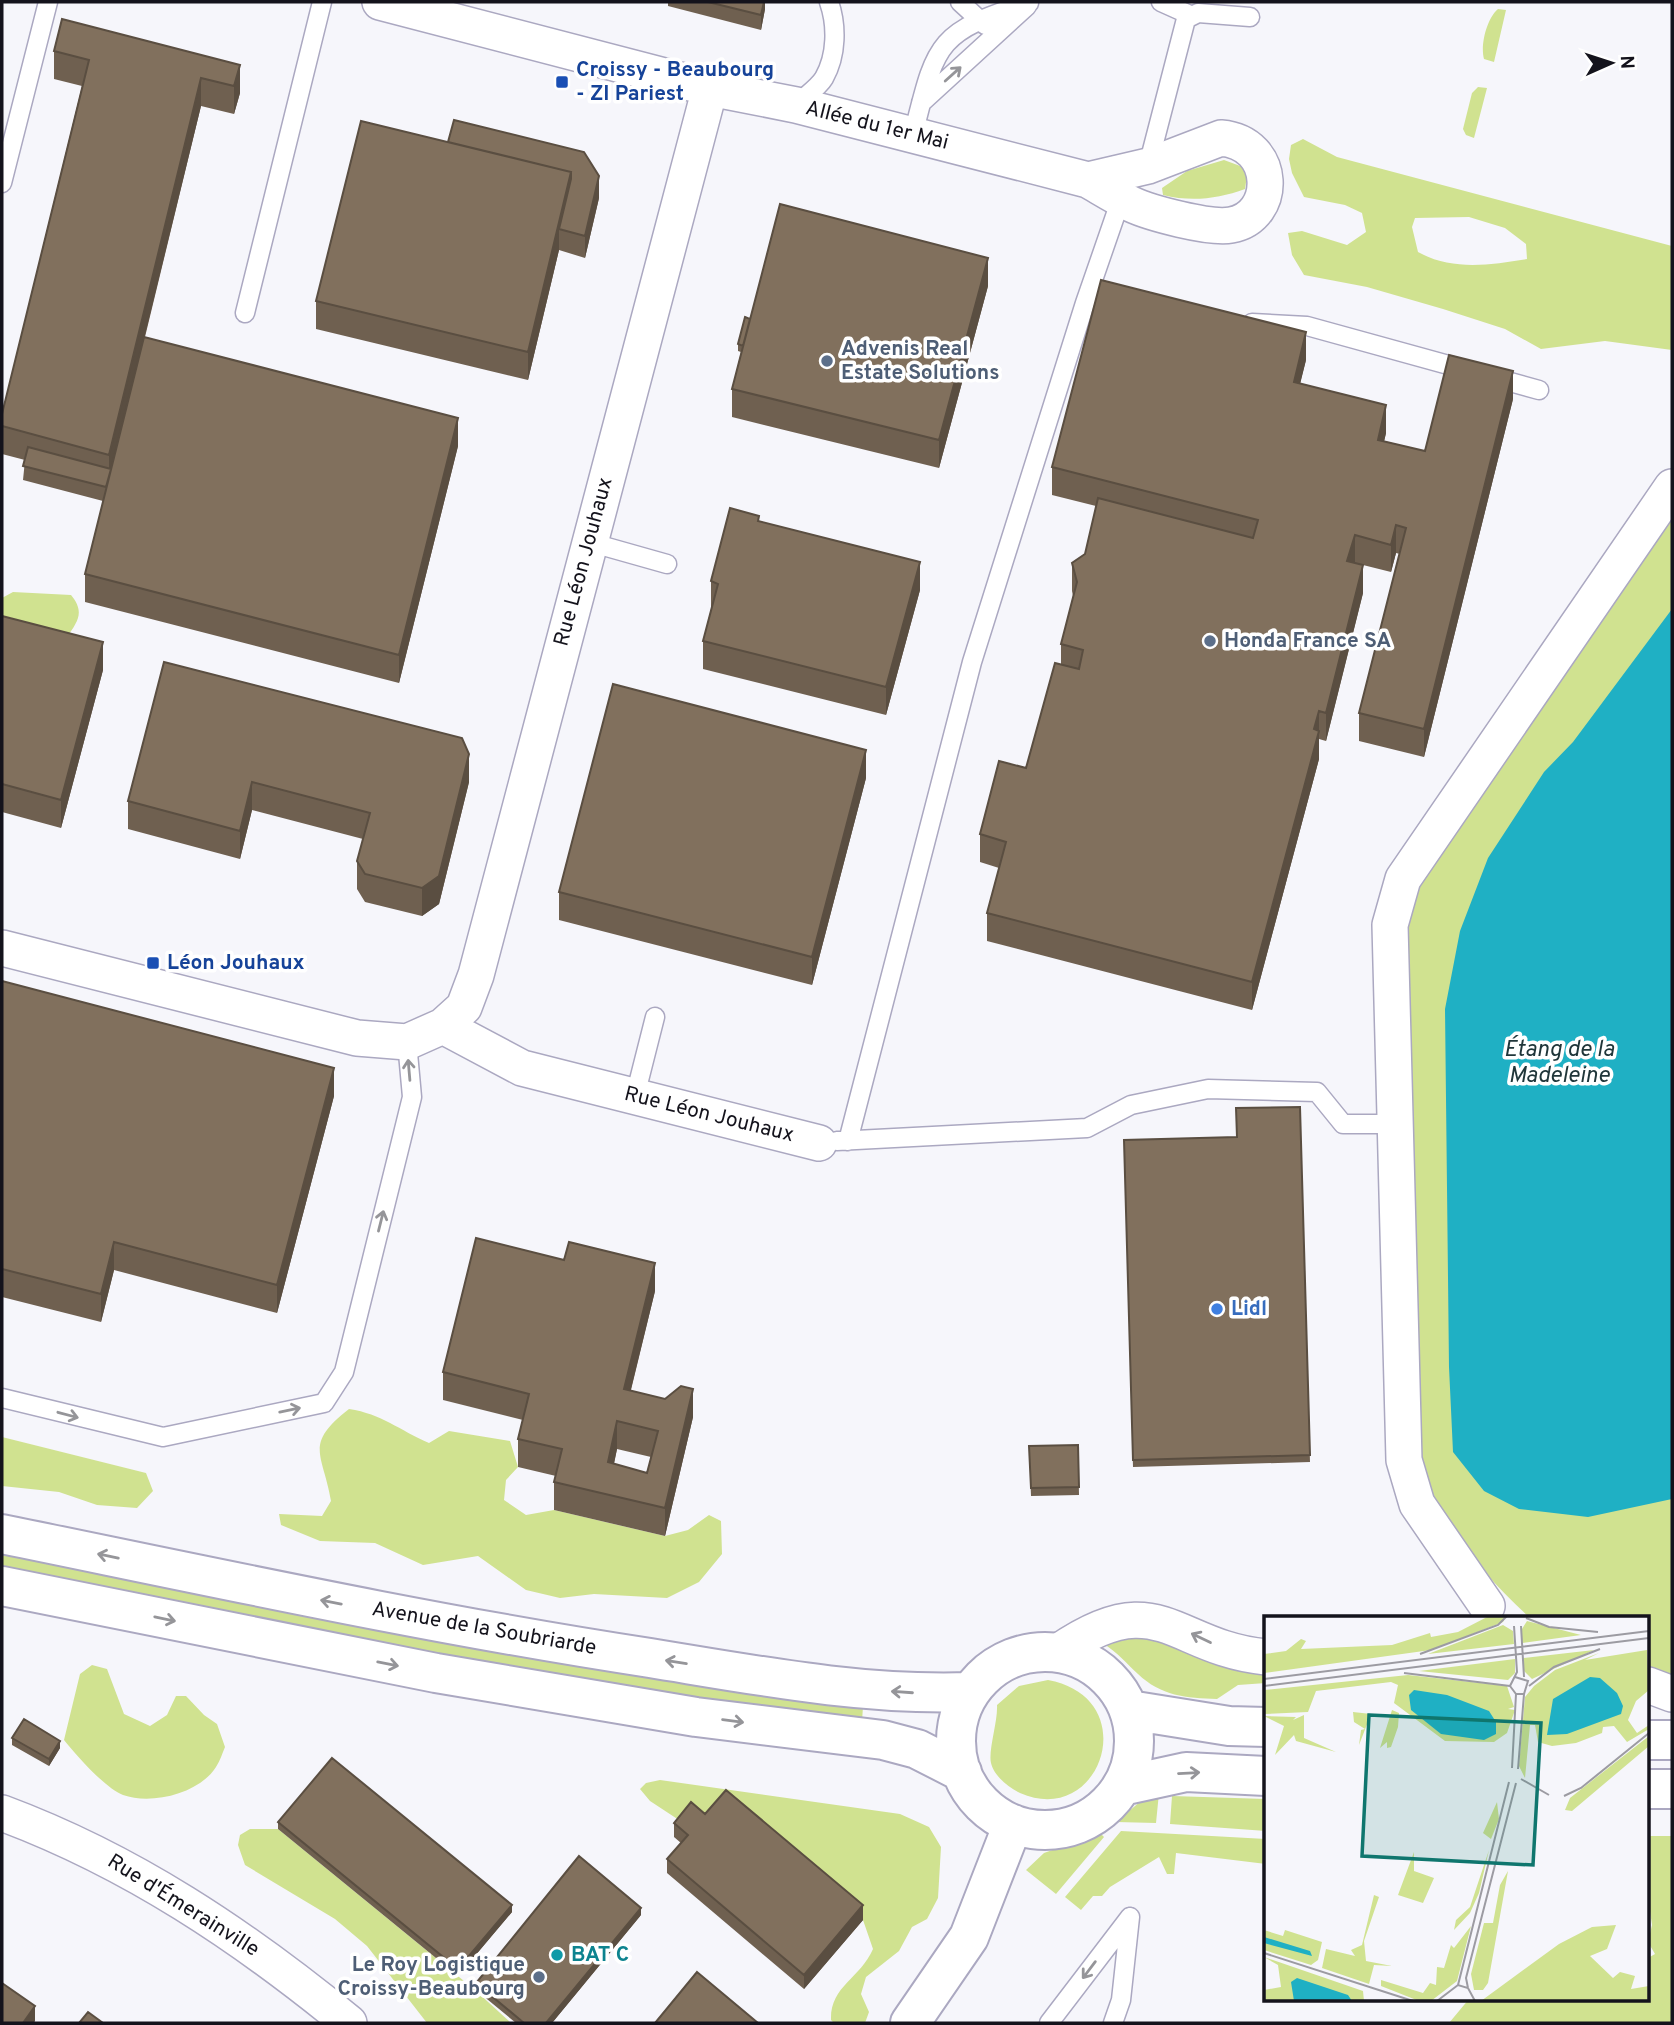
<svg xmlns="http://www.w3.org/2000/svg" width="1674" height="2025" font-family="Overpass,sans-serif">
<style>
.green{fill:#d0e290;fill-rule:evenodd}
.water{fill:#1fb0c4}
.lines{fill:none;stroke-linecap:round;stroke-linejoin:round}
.service-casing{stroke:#aba8c1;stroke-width:21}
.minor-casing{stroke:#aba8c1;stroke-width:38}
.tertiary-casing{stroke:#aba8c1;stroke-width:42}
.service{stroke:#fff;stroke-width:18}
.minor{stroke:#fff;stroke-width:35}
.tertiary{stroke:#fff;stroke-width:38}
.wall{fill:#6f6050;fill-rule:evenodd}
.shaded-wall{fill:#5a4e41}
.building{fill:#81705d;stroke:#5a4e41;stroke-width:2;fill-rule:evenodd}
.oneway{stroke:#959599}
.transit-dot{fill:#1a4fb4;stroke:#fff;stroke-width:2.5}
.service-dot{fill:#5c6f8a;stroke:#fff;stroke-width:2.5}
.shop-dot{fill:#3f7fe0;stroke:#fff;stroke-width:2.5}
.culture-dot{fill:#0f9aa8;stroke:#fff;stroke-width:2.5}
.labels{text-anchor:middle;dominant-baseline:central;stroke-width:7;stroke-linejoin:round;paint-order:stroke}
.transit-label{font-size:21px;font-weight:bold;fill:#164399;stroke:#fff;text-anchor:start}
.street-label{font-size:21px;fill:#14131c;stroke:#fff}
.service-label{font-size:21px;font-weight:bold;fill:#4e5e75;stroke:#fff;text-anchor:start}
.shop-label{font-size:21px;font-weight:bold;fill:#366cbe;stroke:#fff;text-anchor:start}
.culture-label{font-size:21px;font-weight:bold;fill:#0d838f;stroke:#fff;text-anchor:start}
.water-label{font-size:23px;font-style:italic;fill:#20363a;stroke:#fff}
.inset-road{fill:none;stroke:#9c9ba2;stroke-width:2}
.view{fill:#0f766e;fill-opacity:0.15;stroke:#0f766e;stroke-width:3.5}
.inset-edge{fill:none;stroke:#14131c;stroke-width:3.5}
</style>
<rect width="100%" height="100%" fill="#f6f6fb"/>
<path class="green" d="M1498,9L1506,10L1494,62L1484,59C1480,45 1487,18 1498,9Z
M1478,87L1487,88L1474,138L1466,135L1463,129L1472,93Z
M1303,139L1337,157L1672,246V350L1605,341L1541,349L1505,329L1443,309L1367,287L1304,275L1292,255L1288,233L1302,231L1347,245L1366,232L1362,213L1345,205L1304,197L1292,173L1289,159L1291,145ZM1469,217L1505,228L1526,244L1527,259C1490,265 1452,271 1418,252L1412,227L1415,218Z
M1224,160L1243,167L1247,176L1245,189C1218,199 1191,202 1163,195L1162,188L1187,171Z
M1672,510V1679L1648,1671V1617H1529C1484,1576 1443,1527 1420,1469L1406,905Z
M13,592L71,595C85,612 78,621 67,637L2,644V598Z
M349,1409C382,1414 399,1430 429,1443L449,1431L510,1441L518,1467L506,1480L504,1500L526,1515L554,1510L665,1536L688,1530L709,1515L721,1521L722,1554L699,1582L667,1598L594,1594L560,1598L526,1590L478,1556L423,1565L375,1543L320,1541L281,1525L279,1514L322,1516L331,1501C323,1453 303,1445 349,1409Z
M2,1437L146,1473L153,1491L137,1508L97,1505L59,1492L2,1486Z
M2,1552L863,1706L862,1722L458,1660L2,1568Z
M1137,1632L1266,1666V1683L1238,1685L1217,1699C1186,1698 1161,1696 1138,1674C1126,1663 1118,1653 1104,1644Z
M92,1665L107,1669L124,1714L150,1726L167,1715L176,1696H186L204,1715L217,1724L225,1747C222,1754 220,1761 216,1767C199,1794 151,1805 123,1795C105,1788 76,1755 64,1740L80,1674Z
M1048,1680C1145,1698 1101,1829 1020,1793C1009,1788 994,1776 991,1763C988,1751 998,1721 997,1705L1019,1686Z
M660,1780L900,1814L929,1827L941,1847L938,1898L927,1919L912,1927L899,1951L866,1977L861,1994L869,2012L865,2023H834L831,2020C830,1986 860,1979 873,1949L863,1920L685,1824L650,1801L640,1789L646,1783Z
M1159,1793L1156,1823L1116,1822L1141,1801Z
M1172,1796L1266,1799V1831L1170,1824Z
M250,1829H278L475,1990L511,2023H427L367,1946L335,1919L245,1865L238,1845L240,1835Z
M1121,1831L1266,1839V1864L1176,1853L1174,1874H1167L1159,1857L1110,1887L1102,1896H1093L1081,1910L1065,1897Z
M1100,1833L1104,1837L1056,1894L1026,1870L1044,1853Z
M1648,1836H1672V2023H1449L1469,1999H1648V1958L1655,1954L1648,1942L1652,1925L1648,1898Z"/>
<path class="water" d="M1672,609V1499L1588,1517L1519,1509L1484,1491L1453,1452L1449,1367L1445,1009L1460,931L1488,858L1544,772L1573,742Z"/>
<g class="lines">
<g class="service-casing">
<path id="service" d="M960,2L985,25
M1161,2L1190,15
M921,103L1027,6
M796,105C804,97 818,88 824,78C837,55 837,25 829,2
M913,135C936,44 935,32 1029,3
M1148,166L1186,19L1198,13L1250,17
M2,183L48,2
M245,313L322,2
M1252,323L1307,326L1539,390
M589,542L667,564
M635,1096L655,1017
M837,1141L1087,1128L1131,1105L1208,1089L1317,1092L1343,1124H1395
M848,1141L972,662L1085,303L1121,199
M2,1398L163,1437L324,1403L344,1372L412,1097L407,1042
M1049,2023L1130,1917
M1113,2023L1121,2000L1130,1917"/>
</g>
<g class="minor-casing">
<path id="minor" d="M380,2L710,88L796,105L1088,180
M1221,138C1278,143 1278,217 1231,225C1210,229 1150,213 1131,204C1116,197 1102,188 1088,180L1148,166Z
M2,948L357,1038L407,1042L443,1026L464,1007L476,975L710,88
M443,1026L522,1068L819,1143
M1487,1606L1417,1504L1404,1460L1390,925L1403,879L1672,487
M1058,1652C1159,1582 1172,1648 1266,1657
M1648,1685L1672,1694
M2,1813C131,1861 243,1936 349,2023"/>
</g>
<g class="tertiary-casing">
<path id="tertiary" d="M2,1534C217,1578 433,1625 650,1658C755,1675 863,1696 970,1692
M2,1586L436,1673L696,1717L883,1740L917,1749L962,1772
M956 1741a89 89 0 1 1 178 0a89 89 0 1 1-178 0Z
M1129,1710L1229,1726L1266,1727
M1648,1740H1672
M1122,1786L1186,1772L1266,1776
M1648,1789H1672
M910,2023L969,1937L1013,1824"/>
</g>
<use href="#service" class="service"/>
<use href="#minor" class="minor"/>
<use href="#tertiary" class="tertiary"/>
</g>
<path class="wall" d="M668,2H765V9L761,30L668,6Z
M54,51L240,65V93L234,114L201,106L145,337L458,446L399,683L85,602V574L103,501L23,480L25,460L2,454V414L82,86L54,79Z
M599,198L585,258L559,250L528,380L316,329V301Z
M988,286L939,468L732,417V389L741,352L738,351V344L750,319Z
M1306,360L1300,383L1386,433L1384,441L1425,451L1513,399L1424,757L1359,741V713L1400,554L1396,553L1391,572L1363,565V593L1326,741L1319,739V759L1252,1010L987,941V913L999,868L980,862V834L1026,768L1061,664V644L1073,596L1072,591V563L1085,554L1096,506L1052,495V467Z
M759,521L920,590L886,715L703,669V641L711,609V581Z
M2,616L103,670L61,828L2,812Z
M164,662L469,782L439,904L422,916L365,902L357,889V861L363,839L252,810L240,859L128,829V801Z
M866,778L812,985L559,920V892Z
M2,981L334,1096L277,1313L114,1270L101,1322L2,1297Z
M1300,1107L1310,1462L1133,1467L1124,1140L1236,1137Z
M655,1291L631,1390L693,1417L665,1536L554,1510V1482L556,1476L518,1467V1439L523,1420L443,1400V1372ZM617,1449L651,1457L647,1473L614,1464Z
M1078,1445L1079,1495L1031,1496L1029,1446Z
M12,1738L60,1748L49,1766L12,1745Z
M705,1814L863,1920L804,1989L667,1873V1859L681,1843L674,1837V1823Z
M278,1822L512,1912L458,1976L278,1829Z
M641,1915L552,2023H516L476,1990V1983Z"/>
<path class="shaded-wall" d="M764,2H765V9L761,30V15Z
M240,65V93L234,114V86Z
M201,78V106L109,482V455Z
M571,172V200L559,229V250L528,380V352Z
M599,176V198L585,258V236Z
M988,258V286L939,468V440Z
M1306,332V360L1294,409V382Z
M1513,371V399L1424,757V729Z
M1386,405V433L1378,468V440Z
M458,418V446L399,683V655Z
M1396,525V553L1391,572V545Z
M1355,535V563L1347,561Z
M920,562V590L886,715V687Z
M1363,565V593L1326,741V713Z
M103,642V670L61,828V800Z
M1319,711V759L1252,1010V982Z
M866,750V778L812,985V957Z
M469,754V782L439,904L422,916V888Z
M252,782V810L240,859V831Z
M334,1068V1096L277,1313V1285Z
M114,1242V1270L101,1322V1294Z
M655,1263V1291L624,1417V1389Z
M693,1389V1417L665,1536V1508Z
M617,1421V1449L608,1490V1462Z
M60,1741V1748L49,1766V1759Z
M512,1905V1912L458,1976V1969Z
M863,1905V1920L804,1989V1975Z
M641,1908V1915L552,2023H546Z
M35,2006V2021L34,2023H23Z"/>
<path class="building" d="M708,2H764L761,15Z
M62,19L240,65L234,86L201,78L109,455L2,426V414L89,60L54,51Z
M454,120L584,152L599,176L585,236L559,229L571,179V172L448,142Z
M361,121L571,172L528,352L316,301Z
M780,204L988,258L939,440L732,389Z
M1101,280L1306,332L1294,382L1386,405L1378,440L1425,451L1449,355L1513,371L1424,729L1359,713L1406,528L1396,525L1391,545L1355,535L1347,561L1363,565L1326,713L1319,711L1314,729L1319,731L1252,982L987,913L1006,842L980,834L999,761L1026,768L1055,663L1079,669L1083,650L1061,644L1077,582L1072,563L1085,554L1098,498L1253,538L1258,520L1052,467Z
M745,317L750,319L743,346L738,344Z
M144,337L458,418L399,655L85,574Z
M28,447L111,469L106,487L23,466Z
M730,508L759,516L758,521L920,562L886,687L703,641L718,584L711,581Z
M2,616L103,642L61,800L2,784Z
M164,662L462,738L469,754L439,876L422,888L365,874L357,861L370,813L252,782L240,831L128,801Z
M613,684L866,750L812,957L559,892Z
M2,981L334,1068L277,1285L114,1242L101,1294L2,1269Z
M1300,1107L1310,1455L1133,1460L1124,1140L1237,1137L1236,1108Z
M476,1238L564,1260L569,1242L655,1263L624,1389L665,1399L681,1386L693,1389L665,1508L554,1482L562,1449L518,1439L529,1394L443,1372ZM617,1421L658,1431L647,1473L608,1462Z
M1078,1445L1079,1487L1031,1488L1029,1446Z
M24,1719L60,1741L49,1759L12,1738Z
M332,1758L512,1905L458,1969L278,1822Z
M726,1790L863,1905L804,1975L667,1859L688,1835L674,1823L691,1802L705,1814Z
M579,1856L641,1908L546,2023H524L476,1983Z
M697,1972L758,2023H655Z
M2,1983L35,2006L23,2023H2Z
M88,2012L103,2023H79Z"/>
<defs><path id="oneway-shaft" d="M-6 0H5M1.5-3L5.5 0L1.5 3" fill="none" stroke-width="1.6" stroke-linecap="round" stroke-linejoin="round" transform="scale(1.75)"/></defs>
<g class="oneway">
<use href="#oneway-shaft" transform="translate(953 74) rotate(-42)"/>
<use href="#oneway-shaft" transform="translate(409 1070) rotate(-95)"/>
<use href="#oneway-shaft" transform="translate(381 1221) rotate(-76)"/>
<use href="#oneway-shaft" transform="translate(290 1410) rotate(-12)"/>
<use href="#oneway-shaft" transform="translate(68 1415) rotate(15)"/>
<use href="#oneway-shaft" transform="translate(108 1556) rotate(-168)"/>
<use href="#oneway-shaft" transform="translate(331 1602) rotate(-169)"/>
<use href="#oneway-shaft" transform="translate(165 1619) rotate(12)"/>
<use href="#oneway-shaft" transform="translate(1201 1638) rotate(-154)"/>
<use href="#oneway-shaft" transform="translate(676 1662) rotate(-171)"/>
<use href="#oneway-shaft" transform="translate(388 1664) rotate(11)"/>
<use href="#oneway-shaft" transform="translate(902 1692) rotate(-176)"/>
<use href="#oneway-shaft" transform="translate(733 1721) rotate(7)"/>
<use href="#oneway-shaft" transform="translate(1189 1773) rotate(-3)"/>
<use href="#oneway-shaft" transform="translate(1089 1970) rotate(127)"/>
</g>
<g class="transit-dot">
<rect x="555" y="75" width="14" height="14" rx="3.5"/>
<rect x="146" y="956" width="14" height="14" rx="3.5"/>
</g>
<g class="service-dot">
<circle cx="827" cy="361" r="7"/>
<circle cx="1210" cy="641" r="7"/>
<circle cx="539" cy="1977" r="7"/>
</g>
<circle class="shop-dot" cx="1217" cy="1309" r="7"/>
<circle class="culture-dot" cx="557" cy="1955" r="7"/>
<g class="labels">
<g class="transit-label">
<text x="576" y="70">Croissy - Beaubourg<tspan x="576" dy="24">- ZI Pariest</tspan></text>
<text x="167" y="963">Léon Jouhaux</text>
</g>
<g class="street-label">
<text transform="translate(877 126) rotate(14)">Allée du 1er Mai</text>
<text transform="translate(584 562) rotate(-75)">Rue Léon Jouhaux</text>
<text transform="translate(709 1115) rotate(14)">Rue Léon Jouhaux</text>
<text transform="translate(484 1629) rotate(10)">Avenue de la Soubriarde</text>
<text transform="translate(183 1906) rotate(32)">Rue d'Émerainville</text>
</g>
<g class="service-label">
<text x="841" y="349">Advenis Real<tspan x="841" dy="24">Estate Solutions</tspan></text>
<text x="1224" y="641">Honda France SA</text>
<text x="525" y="1965" text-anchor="end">Le Roy Logistique<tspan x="525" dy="24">Croissy-Beaubourg</tspan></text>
</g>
<g class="shop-label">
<text x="1231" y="1309">Lidl</text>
</g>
<g class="culture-label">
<text x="571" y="1955">BAT C</text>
</g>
<g class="water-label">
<text x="1559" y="1050">Étang de la<tspan x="1559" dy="26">Madeleine</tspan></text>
</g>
</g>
<g transform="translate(1264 1616)">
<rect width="385" height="385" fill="#f6f6fb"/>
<path d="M225,0H242L239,6L167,34L0,57V38L22,35L37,23L42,25L37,33L128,29L166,17L167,21L194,16ZM263,5L317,19L258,27V13ZM239,9L249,15L250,28L164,38ZM330,34L268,63L260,55L259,42ZM383,34L385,74L372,85L364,104L373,117L385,109V113L363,126L350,110L339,111L338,117L312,127L288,130L274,126L271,109H266L261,162L255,150L261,81L270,70L291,54L335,37L321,44ZM251,43V57L244,64L155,55ZM144,59L243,70L250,91L244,93L251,94L243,117L230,126L181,125L130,87L134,69L127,66L52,75L44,96L0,98V74ZM128,94L135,97L134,111L127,131L123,132V126L116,132ZM89,96L107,98L95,129L97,114L101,113L90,106ZM40,99V122L72,136L32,125L30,119L11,139L20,110L0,100L32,101L29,104ZM385,120V130L308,195L301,194L306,182ZM233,186L235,203L227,223L219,217ZM225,234L215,277L206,297L190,314L192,304L206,291ZM150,236V255L170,262L159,287L134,279ZM244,255L224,367L219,374H210L207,358L220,307H229L236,269ZM110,279L115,281L100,325L102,345L128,350L110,349L105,368L58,352L62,333L91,340L87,334L98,329ZM352,309L343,333L326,340L349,362L356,356L371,360L367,373L385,370V385H217L295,328L328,311ZM207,310L193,365L167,385H155L117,370V364L159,377L166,367L172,369L173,351L180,352L187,329L190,332ZM0,314L19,320L21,314L58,326L54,344L47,349L0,334ZM0,341L99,375L100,385H0V374L17,371L14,349Z" fill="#d0e290"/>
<path d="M326,61L336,62L353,77L359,90L357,98L303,118L283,119L289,83ZM150,74L183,79L225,95L232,106V118L220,124L177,118L147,94L145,79ZM0,321L46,335L48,340L0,327ZM33,362L84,379L88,385H30L27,366Z" fill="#1fb0c4"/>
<path class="inset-road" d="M262,2L285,11L334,16M250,10L253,56L246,70L252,78H260L264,65L251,61M257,10L260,61M156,38L234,9L243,0M140,57L246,70M0,63L385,15M0,70L385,22M265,70L290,51L336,33M248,152L252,78M254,153L260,78M257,163L285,179M300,180L317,172L385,117M0,337L149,385M194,369L245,166M204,372L202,362L252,167M173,385L194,369L204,372L211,385"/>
<path class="view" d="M105,99L277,107L269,249L98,240Z"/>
<rect width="385" height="385" class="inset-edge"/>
</g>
<rect width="1674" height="2025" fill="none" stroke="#14131c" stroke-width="7"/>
<g transform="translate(1611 63) rotate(87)" stroke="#ffffff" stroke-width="5" paint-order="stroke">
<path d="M0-5L12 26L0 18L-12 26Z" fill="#14131c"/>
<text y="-10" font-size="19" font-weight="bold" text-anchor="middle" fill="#14131c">N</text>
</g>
</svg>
